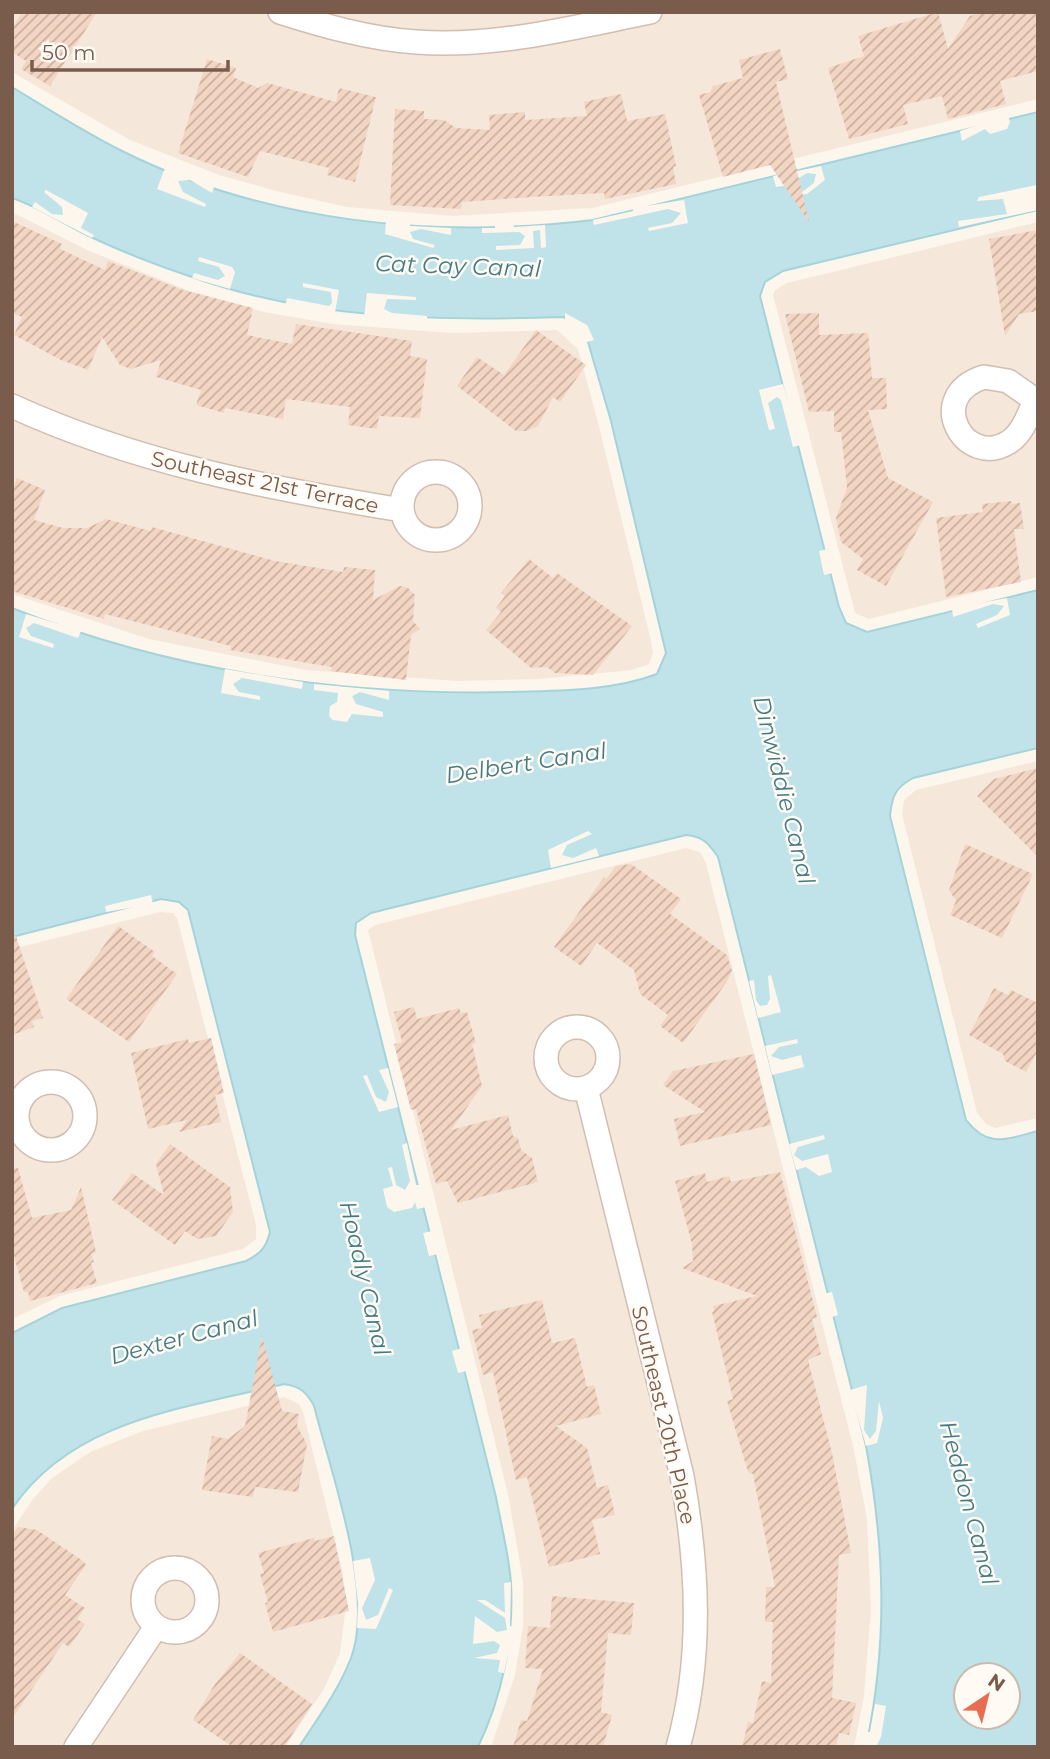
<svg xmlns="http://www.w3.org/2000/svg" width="1050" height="1759" font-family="Montserrat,sans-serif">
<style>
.residential{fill:#f5e8da}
.water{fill:#bfe3e8;stroke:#a5d3da;stroke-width:2;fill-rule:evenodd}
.pier{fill:#fdf6ec}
.building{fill:url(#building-hatch)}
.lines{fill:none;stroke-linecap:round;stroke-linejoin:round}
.street-casing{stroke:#d1beb0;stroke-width:26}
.street{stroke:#fff;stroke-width:23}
.labels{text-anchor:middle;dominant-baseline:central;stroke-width:5;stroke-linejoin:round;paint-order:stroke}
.street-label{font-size:21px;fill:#7a5c4d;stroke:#fffaf3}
.water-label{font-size:23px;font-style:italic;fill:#437c86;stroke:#fffaf3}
</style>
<defs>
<pattern id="building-hatch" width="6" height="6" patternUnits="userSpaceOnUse" patternTransform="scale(1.75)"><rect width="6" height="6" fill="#f3d5c3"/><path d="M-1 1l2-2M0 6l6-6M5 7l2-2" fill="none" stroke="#cab0a1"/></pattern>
</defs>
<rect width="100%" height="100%" fill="#fdf6ec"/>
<path class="residential" d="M12,12H1038V99L592,208L453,216L347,207L280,192L219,175L130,140L12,72Z
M12,212L87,250L187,290L264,312L333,324L453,333L557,330L578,349L599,426L651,641L653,653L649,664L632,670L539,679L457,681L306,670L149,639L12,594Z
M1038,222V577L869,619L855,613L773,295L775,290L787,283Z
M1038,761V1118L995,1128L986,1124L977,1113L902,814L904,800L916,790Z
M686,848L700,852L706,863L854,1450L867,1519L871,1610L864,1696L854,1747H491L515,1675L523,1626V1581L508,1494L368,930L375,925Z
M160,912L173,913L177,918L256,1225V1239L243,1249L60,1296L12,1319V949Z
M284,1397L299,1404L303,1412L343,1574L346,1605L340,1653L324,1689L285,1747H12V1530L33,1499L51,1479L90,1452L143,1431Z"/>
<path class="water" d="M12,87C48,109 84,132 122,151C267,223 434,239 593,220L1038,112V210L783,271L765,282L760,296L839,607L846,623L867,632L1038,590V748L913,778C895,788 892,796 890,816L966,1120C989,1149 1006,1139 1038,1131V1747H866C888,1642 885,1550 866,1446L718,857C709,844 703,836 686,835L371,913L356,923L355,935L496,1497C501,1525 509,1555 511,1583C514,1639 502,1697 478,1747H299C318,1718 338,1691 351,1658C375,1593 331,1473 314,1406C307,1392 299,1386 284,1384C187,1408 72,1419 12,1509V1333L62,1308L246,1261C260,1254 266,1248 270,1232L188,910L179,902L161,899L12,937V608C169,671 343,696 511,692C559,691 612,691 657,674L666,653L611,421L588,342L564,317C438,321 312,320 192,277C159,266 125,253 93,238C66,226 40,207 12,198ZM966,1675H1008V1717H966Z"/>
<path class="pier" d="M1008,115L1010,122L1007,129L990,134L985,129L962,141L960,131Z
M821,166L825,180L807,194L798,195L814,183L816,174L807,173L788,185L776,187L773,176Z
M165,168L214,187L212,193L190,180L178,181L183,192L206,204L205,207L157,189Z
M1037,185L1038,210L959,227L958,221L1007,214L1003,199L977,201L979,197Z
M46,190L88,213L81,228L94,235L92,238L32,207L35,202L52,214L63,215L62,207L44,192Z
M684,200L688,223L649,231L648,228L672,223L681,213L668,209L594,225L593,220L633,211V208Z
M386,220L410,222V226L451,228V235L421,229L410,232L413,239L435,245L433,248L385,234Z
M513,223L514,227L545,225L546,247L541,248L540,230L533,231L534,248L496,250V246L520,245L525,236L519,232L482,233V228H495V224Z
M199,257L232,267L235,272L230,289L192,278L194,273L218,280L225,276L219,267L198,261Z
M303,283L339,290L335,312L285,307L287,298L329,306L332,303L331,292L303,287Z
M367,293L416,297V300L387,299L384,309L392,313L427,316V322L364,317Z
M565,313L587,325L594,340L584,343L565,324Z
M783,384L801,445L793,447L781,400L777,397L768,403L775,429L769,430L759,390Z
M828,549L833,573L824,575L819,551Z
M1007,598L1010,615L978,628L976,624L997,615L1004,606L993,604L953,617L952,608Z
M26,614L81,631L78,638L34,623L26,628L31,636L54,644L53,648L19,637Z
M225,669L303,682L302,689L242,678L233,684L239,692L260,696V700L221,693Z
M314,684L389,691V700L360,692L352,696L356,704L383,712V717L352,714L347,722L333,720L329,716L330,706L337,702L338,693L314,690Z
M588,831L592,834L567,845L562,855L573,858L596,848L599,856L551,868L548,850Z
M151,895L153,904L106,912L105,906Z
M771,975L781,1012L758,1018L749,981L754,980L756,1000L760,1006L767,1005L770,999L768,976Z
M797,1039L798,1043L779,1047L771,1056L782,1060L801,1055L804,1067L772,1075L765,1046Z
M388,1068L398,1107L379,1112L363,1076L367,1075L376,1097L386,1102L389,1092L379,1070Z
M824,1135L825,1139L798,1147L794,1155L802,1161L828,1154L832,1172L819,1176L806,1167L796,1170L789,1144Z
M407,1143L416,1185H420L426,1207L417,1209L415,1202L412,1208L394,1212L387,1207L383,1189L393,1186L388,1168L392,1167L396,1185L405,1190L410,1181L402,1145Z
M432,1231L438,1254L429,1256L423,1233Z
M832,1292L838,1315L829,1318L823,1294Z
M462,1348L467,1371L458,1373L452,1351Z
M867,1385L864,1430L870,1439L876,1431L879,1401L883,1418L877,1443L866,1446L850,1390Z
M370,1558L375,1580L362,1608L366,1620L378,1615L389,1588L393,1590L376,1629L357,1628L358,1603L353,1561Z
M511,1582L510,1626L514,1627L504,1673L498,1672L500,1660L474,1658L497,1653L500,1645L494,1641L473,1644L475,1616L497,1632L507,1630L505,1618L477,1600H485L505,1613L504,1583Z
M875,1704L886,1706L881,1737L876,1747H863L866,1732H870Z"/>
<path class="building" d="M22,12H97L50,86L21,69L26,61L12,52V29Z
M938,12L948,49L970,16L983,12H1038V71L1000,81L1006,104L948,119L942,96L903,105L908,124L849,139L828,68L864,56L858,36Z
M780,49L788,79L776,82L809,222L770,165L723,177L699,95L710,92L713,86L743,78L739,60Z
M207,59L236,68L233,77L258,88L267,83L336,102L339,88L376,97L355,182L327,175L329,168L260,151L248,177L178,153Z
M621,94L627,121L665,114L676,166L673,167L676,184L605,199L604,193L531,197L462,202L461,209L390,205L395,109L424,111V119L444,120L456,128L490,130L489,115L525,112V120L587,116L584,102Z
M12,221L62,244L60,249L105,270L108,261L183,290L253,308L247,335L292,344L296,324L412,341L410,356L427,359L420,418L379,416L377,429L348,425L350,407L286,399L283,419L225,408L224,413L196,405L201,390L156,377L161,360L131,369L120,365L102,337L88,370L61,360L14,335L22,317L12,313Z
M1038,230V311L1019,314L1005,336L989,239Z
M819,313V335L868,333L872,378H886L887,409L868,410L888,478L933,502L886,586L857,570L863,559L841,542L836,518L847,488L841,432H834V411L809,412L785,314Z
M536,330L586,365L560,402L553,397L538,426L526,431H516L457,386L477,357L504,375Z
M17,478L45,490L34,520L63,528H87L106,519L151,531L152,527L275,561L343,572L344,567L375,570L373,600L400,586L407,587L415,595L413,621L420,629L411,635L406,680L331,671L332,667L230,650L231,646L105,614L104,619L12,591V491Z
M1011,501L1012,504L1020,503L1024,529H1014L1021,582L946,597L936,518L983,512L982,504Z
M529,559L553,578L557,573L632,626L593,675L555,673L547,667L531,668L486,630L501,612L496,608L505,596L501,593Z
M1038,768V857L977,796L994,779Z
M965,844L1033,874L1002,938L950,915L956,901L949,890Z
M631,864L681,899L670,914L727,955L732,971L726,983L683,1043L660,1026L668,1015L640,994L634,970L597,943L581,966L554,947L604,877L606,879L616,866Z
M118,926L155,952L152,956L177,974L129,1042L66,999Z
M16,936L43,1018L32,1021L34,1027L12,1035V937Z
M994,988L1008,995L1011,990L1038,1003V1050L1026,1072L1005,1061L1003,1054L969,1035Z
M414,1007L417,1019L459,1008L461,1013L467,1012L476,1043L472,1044L482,1086L451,1130L508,1115L513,1136L518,1138L521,1150L532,1158L538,1182L458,1203L447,1181L436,1184L416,1109L411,1110L394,1044L402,1042L394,1012Z
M211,1038L224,1093L215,1095L221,1122L179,1132L187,1120L148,1129L131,1053L188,1039L189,1043Z
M754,1054L771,1125L680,1146L674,1119L705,1112L663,1085L673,1071Z
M170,1144L230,1187L233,1212L216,1236L197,1239L185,1231L175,1245L112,1200L132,1173L164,1195L156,1164Z
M18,1168L32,1218L71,1210L81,1187L96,1252L91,1254L94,1262L91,1263L97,1283L30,1301L28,1292H24L12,1249V1169Z
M780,1172L817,1317L812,1319L821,1354L808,1360L832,1453L851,1553L839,1555L832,1698L856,1703L849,1735L839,1733L836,1747H742L748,1722L753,1723L762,1681L771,1683L773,1622H765L766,1587H775L753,1474L748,1472L727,1401L733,1399L712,1312L714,1311L713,1306L757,1296L682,1268L693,1261L692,1244L675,1181L705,1173L707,1182L729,1176L731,1182Z
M542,1300L552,1343L575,1338L587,1387L594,1385L601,1414L556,1426L587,1448L597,1488L608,1485L615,1515L592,1520L600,1554L549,1567L527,1477L516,1480L493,1372L483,1375L472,1330L482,1328L479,1315Z
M262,1336L282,1411L299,1414L297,1426L307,1444L298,1492L255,1487L253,1497L202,1490L212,1436L228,1439L245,1426Z
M18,1527L37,1530L83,1561L86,1565L65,1595L85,1608L77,1619L85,1624L69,1647L63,1643L12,1719V1535Z
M334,1536L349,1611L273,1632L265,1603L268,1602L260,1574L264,1573L258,1553L314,1538L315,1541Z
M552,1596L634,1603L631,1635L608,1633L601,1712L612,1715L603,1747H513L521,1720L527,1721L543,1669L525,1668L528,1626L550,1628Z
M240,1653L312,1704L284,1747H233L193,1720L215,1684Z"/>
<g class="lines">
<g class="street-casing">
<path id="street" d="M280,12C324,26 370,39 416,42C494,48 575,27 650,12
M984,377L1008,381L1035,400C1029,414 1023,433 1009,442C965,470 923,396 984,377Z
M12,406C137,463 267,488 402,510
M402 506a34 34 0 1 1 68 0a34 34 0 1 1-68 0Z
M546 1058a31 31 0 1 1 62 0a31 31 0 1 1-62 0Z
M17 1116a34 34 0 1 1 68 0a34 34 0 1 1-68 0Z
M586,1088L682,1476C698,1566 703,1658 678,1747
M143 1600a32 32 0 1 1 64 0a32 32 0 1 1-64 0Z
M76,1747L156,1627"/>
</g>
<use href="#street" class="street"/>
</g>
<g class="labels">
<g class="street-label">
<text transform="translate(265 482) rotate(12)">Southeast 21st Terrace</text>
<text transform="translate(664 1415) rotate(77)">Southeast 20th Place</text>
</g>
<g class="water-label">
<text transform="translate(458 266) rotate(2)">Cat Cay Canal</text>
<text transform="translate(526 763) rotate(-9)">Delbert Canal</text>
<text transform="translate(784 790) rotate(76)">Dinwiddie Canal</text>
<text transform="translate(365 1278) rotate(77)">Hoadly Canal</text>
<text transform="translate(184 1337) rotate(-15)">Dexter Canal</text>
<text transform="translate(969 1503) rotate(75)">Heddon Canal</text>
</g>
</g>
<rect width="1050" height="1759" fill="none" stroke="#7a5c4d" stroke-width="28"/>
<g transform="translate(987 1696) rotate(35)"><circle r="33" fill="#fffaf3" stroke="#cabbb1" stroke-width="2"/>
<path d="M0-5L12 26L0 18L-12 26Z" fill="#e76f51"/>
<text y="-10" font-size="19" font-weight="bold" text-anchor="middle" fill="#7a5c4d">N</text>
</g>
<path d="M32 60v10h196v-10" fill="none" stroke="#7a5c4d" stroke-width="3.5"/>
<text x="42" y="60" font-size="21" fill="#7a5c4d" stroke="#fffaf3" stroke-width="5" paint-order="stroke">50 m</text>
</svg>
